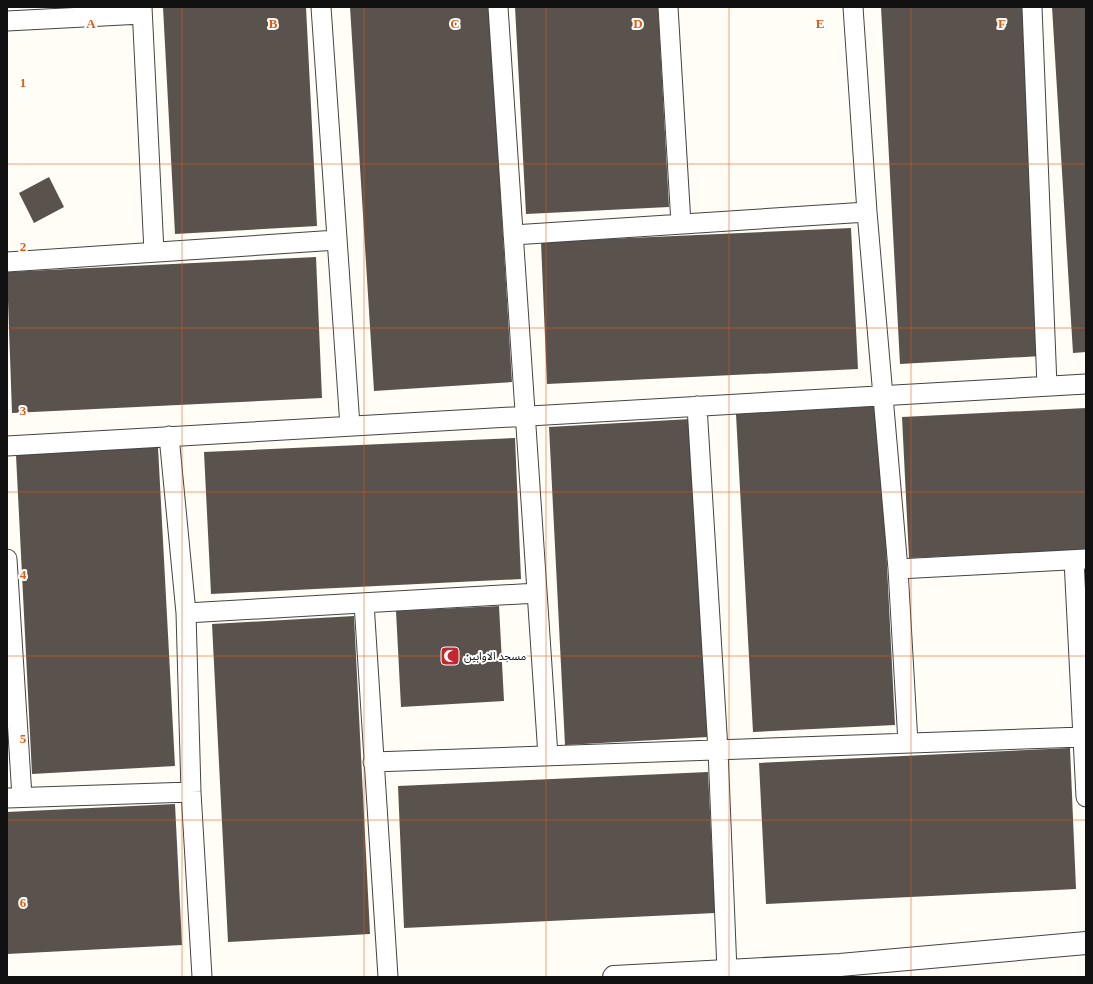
<svg xmlns="http://www.w3.org/2000/svg" width="1093" height="984" font-family="'Times New Roman','Noto Sans Arabic',serif">
<style>
.building{fill:#5a524d}
.lines{fill:none;stroke-linecap:round;stroke-linejoin:round}
.minor-casing{stroke:#444;stroke-width:21}
.tertiary-casing{stroke:#444;stroke-width:24}
.minor{stroke:#fff;stroke-width:19}
.tertiary{stroke:#fff;stroke-width:22}
.grid{fill:none;stroke:#e8590c;stroke-width:1;stroke-opacity:0.55}
.labels{text-anchor:middle;dominant-baseline:central;stroke-width:4;stroke-linejoin:round;paint-order:stroke}
.poi-label{font-size:11px;fill:#111;stroke:#fff;text-anchor:start}
.grid-label{font-size:13px;text-anchor:middle;font-weight:bold;fill:#e8590c;stroke:#fff;stroke-width:4;stroke-linejoin:round;paint-order:stroke}
</style>
<rect width="100%" height="100%" fill="#fffdf5"/>
<path class="building" d="M163,7H306L317,226L175,234Z
M350,7H489L512,382L374,391Z
M515,7H658L669,207L526,214Z
M881,7H1024L1042,356L900,364Z
M1052,7H1086V352L1073,353Z
M49,177L64,207L34,223L19,193Z
M851,228L858,369L547,384L541,242Z
M316,257L322,398L12,413L7,272Z
M879,406L895,725L753,732L736,414Z
M1086,408V550L909,558L902,417Z
M691,419L708,737L565,745L549,427Z
M515,438L521,579L211,594L204,452Z
M158,447L175,766L32,774L16,455Z
M499,606L504,701L401,707L396,611Z
M354,616L370,934L228,942L212,624Z
M1070,748L1076,889L766,904L759,763Z
M708,772L715,913L404,928L398,786Z
M175,804L182,945L7,954V812Z"/>
<g class="lines">
<g class="minor-casing">
<path id="minor" d="M142,7L154,252
M321,7L350,426
M498,7L548,756
M668,7L681,224
M853,7L867,212L898,569L908,743
M1032,7L1047,386
M7,21L142,14
M513,235L867,212
M7,262L337,240
M697,406L718,750L727,971
M169,436L186,613L191,792L202,977
M7,446L1086,384
M7,559L22,797
M1074,560L1086,797
M898,569L1086,559
M364,603L388,977
M186,613L537,593
M373,762L1083,737
M7,798L191,792"/>
</g>
<g class="tertiary-casing">
<path id="tertiary" d="M614,977L840,965L1086,943"/>
</g>
<use href="#minor" class="minor"/>
<use href="#tertiary" class="tertiary"/>
</g>
<path class="grid" d="M182,7V977M364,7V977M546,7V977M729,7V977M911,7V977M7,164H1086M7,328H1086M7,492H1086M7,656H1086M7,820H1086"/>
<defs>
<g id="mosque-square" transform="scale(1)"><rect x="-9" y="-9" width="18" height="18" rx="4" fill="#c4262e" stroke="#fff"/><path d="M3.5-4.9A6 6 0 1 0 3.5 4.9A5 5 0 1 1 3.5-4.9Z" fill="#fff"/></g>
</defs>
<g fill-rule="evenodd">
<use href="#mosque-square" x="450" y="656"/>
</g>
<g class="labels">
<g class="poi-label">
<text x="464" y="656">مسجد الاوابين</text>
</g>
</g>
<g class="grid-label">
<text x="91" y="28">A</text>
<text x="273" y="28">B</text>
<text x="455" y="28">C</text>
<text x="638" y="28">D</text>
<text x="820" y="28">E</text>
<text x="1002" y="28">F</text>
<text x="23" y="87">1</text>
<text x="23" y="251">2</text>
<text x="23" y="415">3</text>
<text x="23" y="579">4</text>
<text x="23" y="743">5</text>
<text x="23" y="907">6</text>
</g>
<rect width="1093" height="984" fill="none" stroke="#111111" stroke-width="16"/>
</svg>
